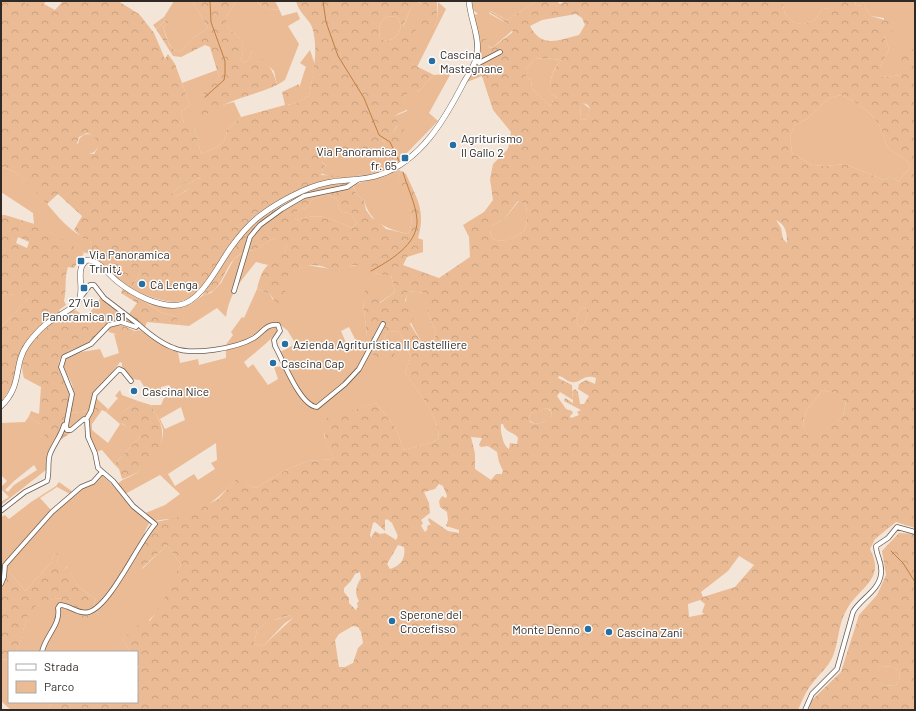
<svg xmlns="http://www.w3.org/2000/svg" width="916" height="711" font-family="Barlow,sans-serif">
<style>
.green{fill:#eabb94;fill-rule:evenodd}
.forest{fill:url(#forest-crowns);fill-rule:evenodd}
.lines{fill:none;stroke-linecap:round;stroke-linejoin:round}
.stream{stroke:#c07e42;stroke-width:1}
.minor-casing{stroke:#6a5d52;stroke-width:5.5}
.tertiary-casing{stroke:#6a5d52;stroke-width:6}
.minor{stroke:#fff;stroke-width:4}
.tertiary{stroke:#fff;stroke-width:5}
.poi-dot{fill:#276ea2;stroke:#fff;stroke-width:1.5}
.labels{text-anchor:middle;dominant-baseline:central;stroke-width:3;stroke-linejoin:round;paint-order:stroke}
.poi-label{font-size:12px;fill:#302a26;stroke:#fff;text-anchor:start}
</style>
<defs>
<pattern id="forest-crowns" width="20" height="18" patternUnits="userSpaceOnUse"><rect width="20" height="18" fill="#eabb94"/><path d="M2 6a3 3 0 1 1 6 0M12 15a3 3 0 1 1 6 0" fill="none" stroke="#c9a17f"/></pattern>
</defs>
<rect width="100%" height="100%" fill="#f4e5d9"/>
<path class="green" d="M24,1H46L44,4H26Z
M174,1H192L208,28L194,37L180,52C167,48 168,38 163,27L168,23L165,21L156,29L153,25L164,17Z
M236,1H256C262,7 270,11 279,9L282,16L297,12L300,19L288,26L299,44L285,80L277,85L274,71L252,51L249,59L244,63L241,61C247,36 240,42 226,25V18Z
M471,1H537L507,20L491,11L489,12L490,14L508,24L513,30L492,48L479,40L473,15L478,14L472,9Z
M782,1H835L831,3V8L822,9C815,23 810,24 795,23L785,14Z
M855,1H915V48L900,75L886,77L880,76V68L889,49L884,36V18L871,16L864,5L856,6Z
M417,2L423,4L432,31L437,21L438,2L446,9L417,67L409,63L414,51L403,27L411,8Z
M387,16L397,17C405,28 398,39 386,41L380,38C378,28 379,23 387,16Z
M310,50L315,65L309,96L294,104L285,105C300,96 300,82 306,67L300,63Z
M544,58L561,60C553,69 549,80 550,93L558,98V101H552V104L550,106L532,89L531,80L526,77V70L534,59Z
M217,70L219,77L203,95V108L206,115L218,106L234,102L241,117L227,130C226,146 214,148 201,154L194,126L184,123L181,112L190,105L182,83Z
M448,74L450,75L429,113L438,121L402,158C398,151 398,141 395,133H393L397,126L395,116L407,111L404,100L410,88L418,92L434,75Z
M841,95C858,103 874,113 882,131C884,135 884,140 886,144C892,154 906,156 911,166L898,182L892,176L884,180L845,164L826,166L812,165L792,153L790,137L795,125L807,119L829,98Z
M583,103L590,109L587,119L583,120L580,119L581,104Z
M78 144a10 10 0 1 1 20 0a10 10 0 1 1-20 0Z
M383,140L395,166L387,171H378V173L343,178L342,176H329L320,173L326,166L322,162C334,146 342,161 356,155C366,152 373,145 383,140Z
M1,167C38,174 52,227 90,240L93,254C72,253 55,231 34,224L33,213L1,192Z
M399,170L401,171L398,176C405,194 418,216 408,234C387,229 370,223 364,200L357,195L353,185Z
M198,178L202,180C192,184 186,192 177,196L172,193L184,183L189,184Z
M327,194L337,199L340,211L351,214L357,223L352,228C328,218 322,212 296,220L293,212L306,208L312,200Z
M519,201L525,204C528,214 528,221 524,231C513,239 489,250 490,227L504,219Z
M272,239L283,241L287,246C285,257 276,260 268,265L256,262C241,281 230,292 226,317L217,308L189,326L179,325L177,317L162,313L138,297L177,307L191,304L202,296L211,293L221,283L234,259L246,250L254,251Z
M306,265L331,269L359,265L377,274L391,275L395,292L379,303L363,300L367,337L395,352L386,343L384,337L389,331L399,332C405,340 406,348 411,357L405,373C418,392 439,415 439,439L426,444L404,450L395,427L376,403L327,419L324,435L334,459L308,461L286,470L256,488L250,486L241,475C226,491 198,518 174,519C172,520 170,519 168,519C154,520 156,524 143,514L165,505L180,494L160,475L125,494L118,484C123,478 127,479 133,475C147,467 164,448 163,430C162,423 154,412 151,405H161L164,398L172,393L169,385L161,387V391L146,390L140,380L131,379L122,367V363L120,362L106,381L94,392L89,411L72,413L74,394L72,384L63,367L66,358L81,352L100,349L104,358L119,353L114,334C121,334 125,337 132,335L135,331L140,330L171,350L178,352L180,363L198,359L199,365L226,358V348L250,341L270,327H277L278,330C275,337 251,356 244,362L248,368L253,364L268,385L278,379L274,367L284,366C291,379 298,400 312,407L297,385L280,352L296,344L287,330L279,324H270L247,339L225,346L233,335L231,332L242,317L244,318L257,289L270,294L273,300C284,279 283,274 306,265ZM349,327L356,341L347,345L341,331ZM181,407L185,420L165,429L160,419ZM216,443L217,460L211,463L215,469L198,480L194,474L175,486L168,474Z
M139,274C171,292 172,292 206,280C185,311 170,303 139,293L134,284Z
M408,291L426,293V307L436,334L432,345H423C414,327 401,312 408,291Z
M16,294H28V299L1,327V295Z
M101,297L109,304V313L115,321L104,326L92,310Z
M582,307L586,308C589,315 586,320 583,326L578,327L576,316Z
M120,390L122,395L138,401L124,411L122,424L133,430L140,437L114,464L102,450L95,452C91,443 87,434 89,424H92V430L108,443L120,424L106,412L118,398L115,396Z
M823,390L834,393L846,401L843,416L814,440C791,423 810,406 823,390Z
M546,408L551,411L552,416L545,422L535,424L530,421L529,417L531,413Z
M29,416L36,422L45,426L46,431L55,444L47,459L46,470L1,505V502L9,497L1,489V487L7,481L1,475V423L25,422ZM34,465L37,470L14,485L8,492L5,490L14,481Z
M102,475C119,490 132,508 150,522C139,539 141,550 142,569L167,545L181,565C174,575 172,586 166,596C153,620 145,625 123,639L130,652H16C27,632 20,608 47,600C53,599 57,598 63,599L60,608L99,615L93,606L96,599C88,594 80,589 75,582C72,577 71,572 67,567L61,572L57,562L59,554L55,552L51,563L25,591L1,561V517L5,515L9,519L31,502L56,486L59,482L73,492L41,521L9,560L54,513L83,487L95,483ZM57,487L70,494L51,510L40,498Z
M290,615L293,618L285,623L265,644L260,646L254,644L257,630L266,623Z
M9,659V702H52L48,710H11L1,701V660Z
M880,666L893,667L899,671L900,677L896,685L884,686L873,676Z"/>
<path class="forest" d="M1,1H24L26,4H44L55,10L63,1H118L139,14L154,33L165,59L168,54L175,64L190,105L181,112L184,123L190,121L194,126L201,154C214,148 226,146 227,130L241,117L285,105L282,92L299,84C301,94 293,99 287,105L294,104L309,96C313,75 319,48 312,27C309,19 299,13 296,1H437V21L432,32L419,21V12L423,4L418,2L411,8L403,26L414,28L421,38L410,63L434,75L418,92L410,89L404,100L411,101C409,112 403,110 395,116L398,123L393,133H396L401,127L412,137L400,147V154L402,158L395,166L383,140L378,143L373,151L369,149C363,153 356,157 348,157C336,157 331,150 322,162L327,168L322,170L321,175L342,176L343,178C315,181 273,199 252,218C233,236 224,260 207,279C200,285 175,291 166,288C157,285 148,279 139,274L134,284L137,287L139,293C125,285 102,270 94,256C92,251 91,245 90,240L83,238L74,230L82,216L58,194L47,204C33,189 22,171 1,167ZM387,16L397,17C405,28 398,39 386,41L380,38C378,28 379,23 387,16ZM87,133C95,135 99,141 97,149L94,154L84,153L77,143L79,137ZM198,178L201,179L194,182L186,191L177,196L172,193L184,183L189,184Z
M192,1H236L226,18V25C240,42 247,36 241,61L244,63L249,59L252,51C266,61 273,68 277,85C253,96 228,99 206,115L201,114L203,108V95L209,81L219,77L210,47L205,45L181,57L173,56L156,29L168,19V23L163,27C167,38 167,48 180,52L194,37L208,28Z
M256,1H275L279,9C270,11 262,7 256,1Z
M537,1H557L560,4L566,1H782L785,14L795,23C810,24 815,23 822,9L830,8L831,3L835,1H855L856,6L864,5L871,16L894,23L893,31L884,36L889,49L880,68V76L886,77L900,75L902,69L899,60L904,54L915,48V528L896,522L875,539L870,549C886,580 860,586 847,609C838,624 839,641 833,656C828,668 818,675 811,685C805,693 802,701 798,710H48L52,702H137V669L139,667L137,664V652H130L123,639L146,618L150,621L166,595L174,576L181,565L167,545L141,569L140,546L143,532L148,536L156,522L188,515L218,499L241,474L250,486L256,488L286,470L308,461L334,459C329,446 319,432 327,418L376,403L395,427L404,450L426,444L439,439C439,415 418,392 405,373L411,357C406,348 405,340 399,332L389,331L384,337L386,343L395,352L394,360L379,358L360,347L367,337L363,300L365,290L374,291L380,303L395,292L391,275C386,275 382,275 378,274C359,268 357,257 338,275C319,258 291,264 281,286L288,294L285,305L281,310L270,294L257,289C259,281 261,272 267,266C274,258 285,258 287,246L283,242L272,239L254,251L246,250C242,253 237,256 234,259C221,274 224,289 202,296L241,237L262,217L310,190L327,184L351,182L357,195L364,200L366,210L372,218L377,220L386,229L408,234C418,216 404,194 398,176L401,171L406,174C417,199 426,210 418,238L423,240V252L407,257L403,265L439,278L470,257L469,237L463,225L484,212L493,200L490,179L493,164L508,149L511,132L493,110L482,76L467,82L479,56L480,39H486L489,47L492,48L513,32L508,24L489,12L490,11L507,20ZM576,14L582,18L585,25L579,35C558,40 542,49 530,26L542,20ZM544,58L561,60C553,70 549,80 550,93L558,98V100L555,101L553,99L552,104L550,106L532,89L531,80L526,77V70L534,59ZM841,95C858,103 874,113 882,131C884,135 884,140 886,144C892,154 906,156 911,166L898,182L892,176L884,180L845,164L826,166L812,165L792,153L790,137L795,125L807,119L829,98ZM583,103L588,105L590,109L587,119L583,120L580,119L581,104ZM327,194L337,199L340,211L351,214L357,223L352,228C328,218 322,212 296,220L294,212L306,208L312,200ZM518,201L525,204C528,214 528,221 524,231C513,239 489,250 490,227L504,219ZM776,220C786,225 787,233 787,243L783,239L781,228ZM408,291L426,293V307L436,334L432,345H423L410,324L415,315L413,305L405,301ZM582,307L586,308C589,315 586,320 583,326L578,327L576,316ZM559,376C564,377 566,381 571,382C581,384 583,373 596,378L595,384L586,380L579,384L578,389L589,396L584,404H580L578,392L575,389L573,391V403L565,398L564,401L581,410L577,412L579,415L571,418L570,416L573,413L572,411L566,409L557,396L560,392L573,400L572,385L558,378ZM823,390L834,393L846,402L843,416L814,439C791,423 810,406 823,390ZM546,408L551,410L552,416L545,422L535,424L530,422L529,417L531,413ZM501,424H503C505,433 515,432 518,438L517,444L510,443L509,449C503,446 500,431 501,424ZM471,437L482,438L479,445L481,447L488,446L497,452L499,462L503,471L502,474H496L491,480L475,469V454ZM439,484L443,486L447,496L446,498L442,496L439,501L440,507L447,512L448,520L446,526L459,530V533L448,531L429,518L428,520L431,525H428L427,530L425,532L421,526L423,523L421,520L430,513L429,503L424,492L435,489ZM387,519L392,523L398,536L396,540L385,533L380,534L375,531L371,538L370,535L373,523L375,522L385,531V520ZM398,545L404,547C406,558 401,566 390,569L387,564ZM739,556L754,565L735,587L703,597L701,592L728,571ZM360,572L361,578C356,586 354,593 359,601L357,603L358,607L356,610L349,603V598L344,592V588L351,581L355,574ZM700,600L705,604L702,612L704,614L689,617L688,604ZM290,615L293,618L265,644L260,646L254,644L257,630L266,623L268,624L277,619ZM353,626L358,627L361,632L363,643L358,648L353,663L345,667H339L335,640L339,634Z
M1,215H5L41,226L84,253L74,268L68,267C64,279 67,289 64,301L66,305L59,310L60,312L24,346L15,380L1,403V327L28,299V294L1,295ZM18,237L29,242L27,248L16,243Z
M123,288L162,313L177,317L179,325L147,322L145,327L129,314L137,303L121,293Z
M109,304L135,324L115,321L109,313Z
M75,310L86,317L92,310L104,326C100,331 96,338 90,342C79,349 56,351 59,368C61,379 70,388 71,400L74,401L72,413L89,411L95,397L108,409L106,412L102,410L92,424H86V422L83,421L73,431L55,444L44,435V426L36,422L29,416L31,411L39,414L41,387L24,378C14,348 50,319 75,310Z
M122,325L135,331L132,335L126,337L109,332L107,328Z
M138,401L151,405C154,412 162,423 162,431C164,455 143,472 122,479L119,469L114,464L140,437L118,420L124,411Z
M899,533L915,534V710H809L811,701L841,672L859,615L877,595L886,575L882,551ZM880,666L893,667L899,671L900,677L896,685L884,686L874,676Z
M55,552L59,554L57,562L61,571L68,567C71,571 72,577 75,582C80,589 88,594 96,599L93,606L99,615C83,620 75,618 60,608L62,599C56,598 52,599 47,601C20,608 27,633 16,652H9V659L1,660V561L25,591L51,563Z"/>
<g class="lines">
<path class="stream" d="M323,1L326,22L338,56L364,98L379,135L390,142L399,161
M205,97L224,80L225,74V61L211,22L210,1
M371,271C389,261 418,245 417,220C416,204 407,187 403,172
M891,551L903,563L915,582"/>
<g class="minor-casing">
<path id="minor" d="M477,57L479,63L500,52
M234,291L250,237L260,225L282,209L304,196L347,187L359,179
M138,324C148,333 162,344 174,348C193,356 237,348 254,338C262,333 267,323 278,325L280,331L274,340L275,346C283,360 300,406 317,407L345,384L359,369L383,324
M68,415L72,394L61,367L64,357L91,344L109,325L121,322L136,327L138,324L104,298L94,285H90L80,298
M86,420L91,411L95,394L119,369L123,371L131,381
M2,510L25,492L47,481C50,473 47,463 50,454C54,444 61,436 64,425
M1,584L4,577L5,565L52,512L81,487L93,482L102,472
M42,652C45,636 61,625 58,608L60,605C70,605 78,615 89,612C111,605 138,543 155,524L133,506L113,481L98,468L95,453L88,437L87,421L84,419L71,430H67L66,426L68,415
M805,710L812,694L837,669L853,612C860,599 879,591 881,574C883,563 876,556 876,546L888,538L897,527L915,532"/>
</g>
<g class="tertiary-casing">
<path id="tertiary" d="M1,406C23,385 13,365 27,345C32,338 38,331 45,325C54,317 75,309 79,300C85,287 74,269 87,260C99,260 109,275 118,282C133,294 159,308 179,305C202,302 219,263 232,246C240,235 250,223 261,215C277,203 306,187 326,183C343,179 362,181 379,175C421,161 445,119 464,82C469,73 476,64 477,54C480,37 470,18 469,1"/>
</g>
<use href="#minor" class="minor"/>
<use href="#tertiary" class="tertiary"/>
</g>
<g class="poi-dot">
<circle cx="432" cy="61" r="4"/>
<circle cx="453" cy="145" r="4"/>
<rect x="401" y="154" width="8" height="8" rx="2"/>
<rect x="77" y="257" width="8" height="8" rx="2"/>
<circle cx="142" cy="284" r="4"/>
<rect x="80" y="284" width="8" height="8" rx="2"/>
<circle cx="285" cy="344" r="4"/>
<circle cx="273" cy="363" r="4"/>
<circle cx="134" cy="391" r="4"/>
<circle cx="392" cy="621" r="4"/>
<circle cx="588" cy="629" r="4"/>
<circle cx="609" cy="632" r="4"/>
</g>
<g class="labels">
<g class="poi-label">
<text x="440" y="54">Cascina<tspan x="440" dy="14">Mastegnane</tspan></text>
<text x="461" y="138">Agriturismo<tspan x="461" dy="14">Il Gallo 2</tspan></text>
<text x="397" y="151" text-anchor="end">Via Panoramica<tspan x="397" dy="14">fr. 65</tspan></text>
<text x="89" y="254">Via Panoramica<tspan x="89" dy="14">Trinit¿</tspan></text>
<text x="150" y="284">Cà Lenga</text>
<text x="84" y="302" text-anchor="middle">27 Via<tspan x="84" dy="14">Panoramica n 81</tspan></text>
<text x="293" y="344">Azienda Agrituristica Il Castelliere</text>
<text x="281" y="363">Cascina Cap</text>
<text x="142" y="391">Cascina Nice</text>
<text x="400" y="614">Sperone del<tspan x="400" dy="14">Crocefisso</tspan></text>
<text x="580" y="629" text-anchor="end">Monte Denno</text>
<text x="617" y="632">Cascina Zani</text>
</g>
</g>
<rect width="916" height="711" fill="none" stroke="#302a26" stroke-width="4"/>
<rect x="8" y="651" width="130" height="52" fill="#ffffff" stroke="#acaaa8"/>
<rect x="16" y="664" width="20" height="6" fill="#ffffff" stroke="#acaaa8"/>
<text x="44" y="671" font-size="12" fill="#302a26">Strada</text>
<rect x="16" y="681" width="20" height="12" fill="#eabb94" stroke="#acaaa8"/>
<text x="44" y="691" font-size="12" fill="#302a26">Parco</text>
</svg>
